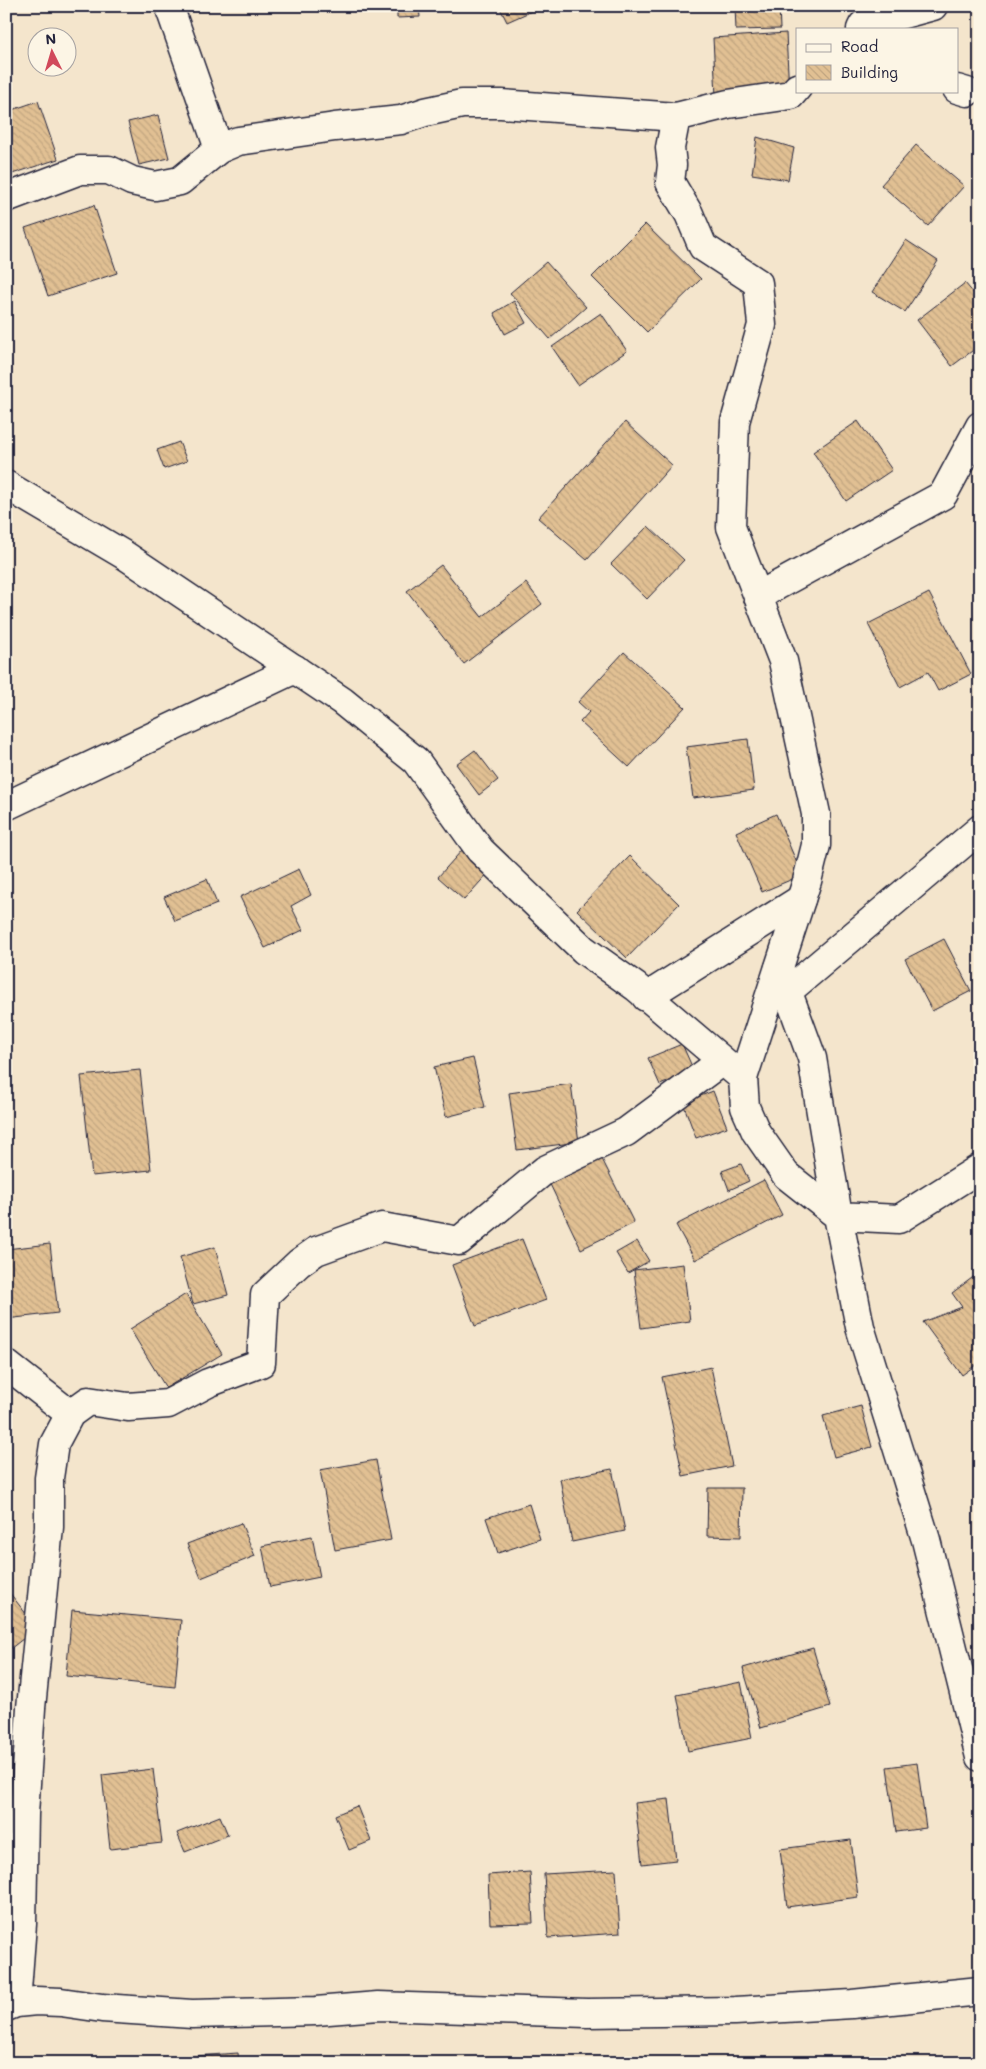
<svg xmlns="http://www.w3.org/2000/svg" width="986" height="2069" viewBox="0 0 986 2069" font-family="Mali,sans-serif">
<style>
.building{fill:url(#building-back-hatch);stroke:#22223b}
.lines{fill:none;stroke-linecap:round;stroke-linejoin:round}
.street-casing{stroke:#22223b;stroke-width:31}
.street{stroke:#fcf5e5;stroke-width:28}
</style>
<defs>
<pattern id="building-back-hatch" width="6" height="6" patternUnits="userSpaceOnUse" patternTransform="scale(1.25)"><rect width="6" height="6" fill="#e1c093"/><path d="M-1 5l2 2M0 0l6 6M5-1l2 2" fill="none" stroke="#c1a580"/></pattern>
</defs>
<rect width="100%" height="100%" fill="#f4e5cc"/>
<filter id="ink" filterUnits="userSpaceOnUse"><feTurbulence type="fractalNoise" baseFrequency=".02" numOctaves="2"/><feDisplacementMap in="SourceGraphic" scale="10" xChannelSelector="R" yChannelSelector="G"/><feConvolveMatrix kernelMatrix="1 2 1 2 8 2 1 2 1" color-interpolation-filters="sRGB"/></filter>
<g filter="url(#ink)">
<!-- building -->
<g class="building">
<path d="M397 6H419L420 17 397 18Z"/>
<path d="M499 6H543L507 22Z"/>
<path d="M735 6H779L780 29 736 30Z"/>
<path d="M786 33 789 92 716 96 713 38Z"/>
<path d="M38 101 58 159 6 176V112Z"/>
<path d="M158 115 169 158 139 165 128 122Z"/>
<path d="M757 137 794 148 788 180 752 174Z"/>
<path d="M916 145 964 186 928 226 881 185Z"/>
<path d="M94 205 117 273 48 296 25 228Z"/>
<path d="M645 224 701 279 647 332 592 277Z"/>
<path d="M906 240 938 261 905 312 872 292Z"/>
<path d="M546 262 586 307 550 339 510 293Z"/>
<path d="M965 283 980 301V345L952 366 917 320Z"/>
<path d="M514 301 526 323 505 334 494 313Z"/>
<path d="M601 313 627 351 578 385 552 347Z"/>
<path d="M858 421 892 470 846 501 813 452Z"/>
<path d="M625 422 672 465 587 560 538 518Z"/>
<path d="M179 442 187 461 164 469 157 450Z"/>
<path d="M648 526 684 560 647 599 611 564Z"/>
<path d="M441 565 482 617 526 583 542 604 464 664 407 591Z"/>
<path d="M929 593 971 674 938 691 928 672 900 687 868 624Z"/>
<path d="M624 652 685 707 629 767 580 722 589 712 578 702Z"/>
<path d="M748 739 754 790 693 798 686 747Z"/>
<path d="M475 750 498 780 479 795 456 764Z"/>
<path d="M776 814 802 875 762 892 736 832Z"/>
<path d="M463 849 489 872 464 900 438 877Z"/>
<path d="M630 856 679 904 627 958 577 910Z"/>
<path d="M299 869 311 895 291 906 303 930 265 948 240 897Z"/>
<path d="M207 879 217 904 175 921 164 897Z"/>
<path d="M944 939 971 991 932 1011 905 959Z"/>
<path d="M682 1044 694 1071 660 1085 648 1058Z"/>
<path d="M473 1058 485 1107 446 1117 434 1067Z"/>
<path d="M140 1070 151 1170 92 1176 81 1076Z"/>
<path d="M571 1084 579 1142 517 1150 509 1093Z"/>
<path d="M713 1091 727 1127 696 1138 683 1103Z"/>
<path d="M599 1153 634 1223 581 1249 547 1178Z"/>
<path d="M741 1164 749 1181 729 1190 722 1171Z"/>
<path d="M764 1180 782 1215 695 1260 676 1225Z"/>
<path d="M522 1239 546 1300 475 1326 452 1265Z"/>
<path d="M637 1241 649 1261 628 1273 616 1253Z"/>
<path d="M50 1244 58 1313 6 1319V1249Z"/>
<path d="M215 1247 228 1295 193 1304 180 1257Z"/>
<path d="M683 1264 690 1321 641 1328 634 1270Z"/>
<path d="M980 1272V1362L962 1375 923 1322 962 1307 952 1293Z"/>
<path d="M186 1294 222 1354 166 1388 130 1329Z"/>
<path d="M711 1367 732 1466 683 1476 662 1377Z"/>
<path d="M861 1406 872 1447 834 1457 823 1416Z"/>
<path d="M376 1460 391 1540 335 1550 320 1470Z"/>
<path d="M612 1469 625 1531 572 1542 560 1479Z"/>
<path d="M708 1488H742L741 1537 707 1536Z"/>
<path d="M529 1504 540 1539 498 1553 486 1518Z"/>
<path d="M241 1523 255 1556 201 1578 187 1544Z"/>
<path d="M312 1536 320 1577 270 1587 262 1546Z"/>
<path d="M9 1592 37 1628 6 1652V1595Z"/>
<path d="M72 1610 181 1620 175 1687 66 1676Z"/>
<path d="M813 1648 830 1707 761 1728 743 1668Z"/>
<path d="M741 1682 752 1738 688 1751 677 1695Z"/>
<path d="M917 1763 926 1828 896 1832 887 1767Z"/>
<path d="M153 1769 162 1843 110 1849 102 1775Z"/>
<path d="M669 1799 676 1860 642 1864 635 1803Z"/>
<path d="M357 1806 371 1841 349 1850 335 1815Z"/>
<path d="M220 1816 228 1835 185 1852 177 1833Z"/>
<path d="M6 1836H11L18 1892 6 1894Z"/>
<path d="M851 1840 858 1897 787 1907 780 1849Z"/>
<path d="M616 1870 620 1933 548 1938 544 1874Z"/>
<path d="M530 1872 533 1923 490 1924 488 1875Z"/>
<path d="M238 2053 239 2063H180V2057Z"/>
</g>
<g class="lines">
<!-- street casing -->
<g class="street-casing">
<g id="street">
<path d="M169 6 219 149"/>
<path d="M861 29 863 25 933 6"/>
<path d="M957 89 967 92"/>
<path d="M676 117 670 148 672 165 670 182 689 214 703 247 758 283 762 325 735 422 731 527 783 661 816 814V845L807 881 743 1078"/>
<path d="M6 198 80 170H109L132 181 155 186 180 181 219 149 238 141 335 127 401 120 425 112 462 104H501L676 117 728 104 791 95 797 88"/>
<path d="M6 485 126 556 342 701 416 761 480 850 584 950 636 987 743 1078 745 1107 756 1132 786 1175 838 1216 860 1327 926 1540 980 1757"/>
<path d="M758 596 943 495 980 426"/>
<path d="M6 806 295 669"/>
<path d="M779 968 812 1058 838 1216 899 1219 980 1168"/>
<path d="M788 991 980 829"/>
<path d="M646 997 801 899"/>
<path d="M6 1364 70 1414"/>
<path d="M16 2003 22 1924 24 1814 31 1708 49 1527V1478L54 1444 70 1414 88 1401 128 1407 168 1404 208 1383 261 1363 265 1295 299 1263 316 1251 382 1227 459 1241 545 1170 626 1132 722 1061"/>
<path d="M6 2007 16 2003 36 2001 61 2002 102 2008 192 2014 316 2011 378 2006 587 2013 735 2011 852 2004 980 1991"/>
</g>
</g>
<!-- street -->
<use href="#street" class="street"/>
</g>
</g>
<!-- margin -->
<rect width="986" height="2069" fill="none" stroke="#fcf5e5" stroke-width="25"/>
<rect x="12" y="12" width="961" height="2044" fill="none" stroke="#22223b" stroke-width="2" filter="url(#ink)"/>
<!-- legend -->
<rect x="796" y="28" width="162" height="65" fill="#fcf5e5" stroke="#a5a1a1"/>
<rect x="806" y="44" width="25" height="8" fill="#fcf5e5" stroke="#a5a1a1"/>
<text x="841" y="52" font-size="15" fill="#22223b">Road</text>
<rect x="806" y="65" width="25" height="15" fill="url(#building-back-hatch)" stroke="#a5a1a1"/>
<text x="841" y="78" font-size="15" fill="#22223b">Building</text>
<!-- north arrow -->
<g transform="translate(52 52) rotate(355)"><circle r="24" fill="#fcf5e5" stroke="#a5a1a1"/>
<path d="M0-4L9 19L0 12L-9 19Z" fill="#d1495b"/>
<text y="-8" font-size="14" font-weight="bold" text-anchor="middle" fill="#22223b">N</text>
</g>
</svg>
